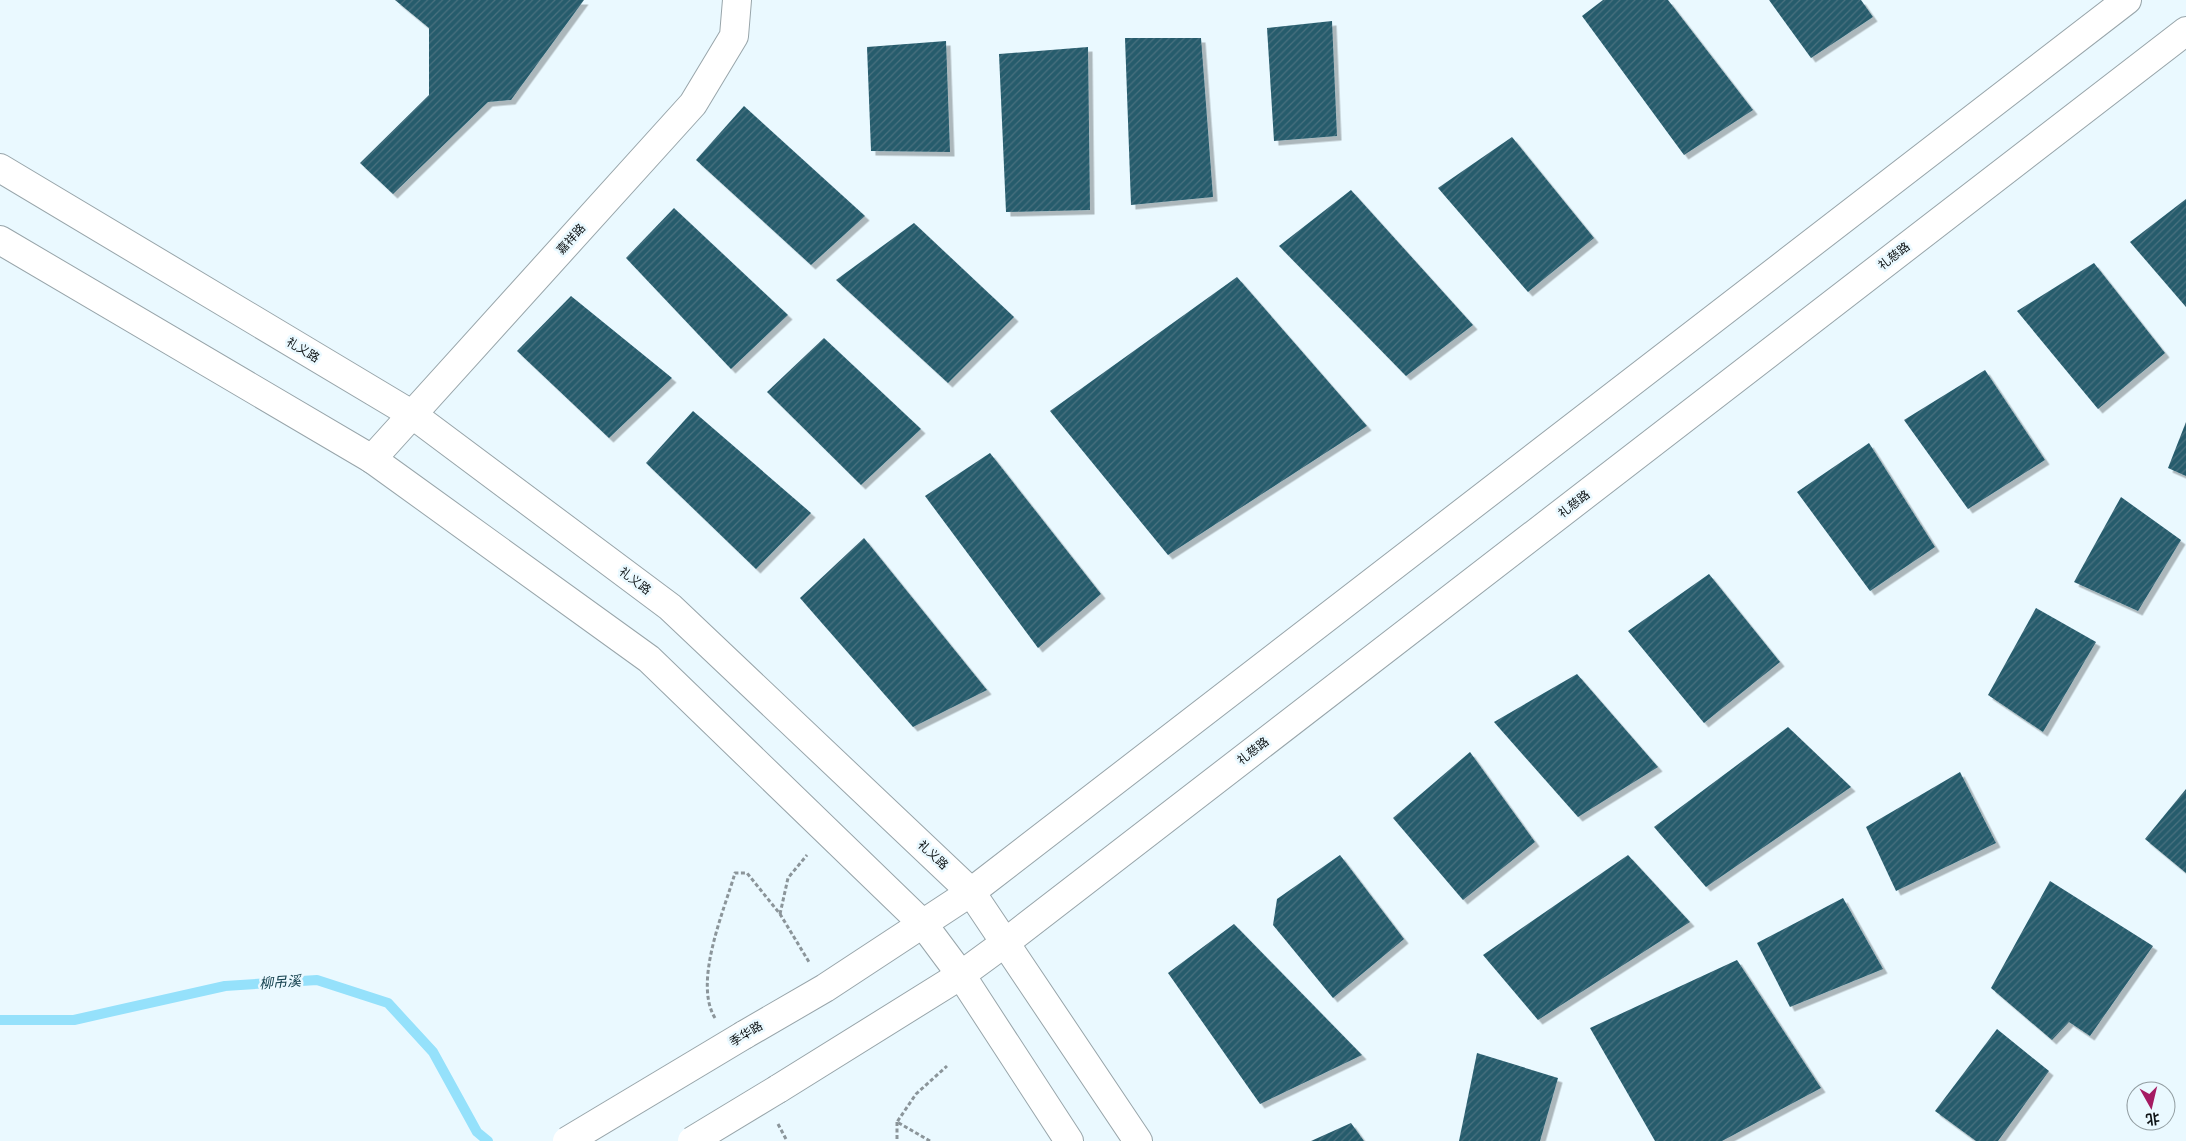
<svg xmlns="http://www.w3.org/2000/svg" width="2186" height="1141" viewBox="0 0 2186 1141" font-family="'Archivo Narrow','Noto Sans SC',sans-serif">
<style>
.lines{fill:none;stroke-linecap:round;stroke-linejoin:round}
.stream{stroke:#95e1fb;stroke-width:10}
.building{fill:url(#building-hatch);filter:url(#shadow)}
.minor-casing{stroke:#98a5aa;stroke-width:30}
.major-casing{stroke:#98a5aa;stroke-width:30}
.path{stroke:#8b959a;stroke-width:3;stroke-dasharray:4 2.5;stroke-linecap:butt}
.minor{stroke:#fff;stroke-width:28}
.major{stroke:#fff;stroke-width:28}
.major-bridge-casing{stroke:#98a5aa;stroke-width:30;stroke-linecap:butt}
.major-bridge{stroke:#fff;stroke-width:28}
.labels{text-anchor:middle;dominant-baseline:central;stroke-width:5;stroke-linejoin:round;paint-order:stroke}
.street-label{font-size:12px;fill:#0d1214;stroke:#eaf9ff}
.water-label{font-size:14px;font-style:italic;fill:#13404e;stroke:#eaf9ff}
</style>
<defs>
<pattern id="building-hatch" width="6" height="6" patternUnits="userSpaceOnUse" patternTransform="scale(1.25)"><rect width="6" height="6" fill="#265b6c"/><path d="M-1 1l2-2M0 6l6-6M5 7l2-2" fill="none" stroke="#4a727f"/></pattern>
<filter id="shadow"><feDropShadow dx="4.5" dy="4.5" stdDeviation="0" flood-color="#0004"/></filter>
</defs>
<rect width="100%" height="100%" fill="#eaf9ff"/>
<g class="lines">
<!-- stream -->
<path class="stream" d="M0 1020H74L225 986 317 980 388 1003 433 1052 477 1132 488 1141"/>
</g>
<!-- building -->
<g class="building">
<path d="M395 0H584L511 100 488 102 393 194 360 163 429 95V28Z"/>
<path d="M1603 0H1668L1753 110 1684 155 1582 16Z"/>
<path d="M1769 0H1861L1873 17 1811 58Z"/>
<path d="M1332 21 1337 136 1274 141 1267 28Z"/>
<path d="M1125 38H1201L1213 197 1131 205Z"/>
<path d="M946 41 950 152 871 151 867 47Z"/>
<path d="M1088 47 1090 210 1006 212 999 54Z"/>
<path d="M744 106 865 216 811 265 696 160Z"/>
<path d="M1512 137 1594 238 1528 292 1438 188Z"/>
<path d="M1351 190 1473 325 1406 376 1279 246Z"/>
<path d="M2186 199V307L2130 242Z"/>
<path d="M674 208 788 315 731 369 626 258Z"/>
<path d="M914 223 1014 317 948 383 836 280Z"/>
<path d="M2094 263 2165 353 2098 409 2017 311Z"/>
<path d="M1237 277 1367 426 1168 555 1050 411Z"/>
<path d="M571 296 672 378 609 438 517 351Z"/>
<path d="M824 338 921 429 861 485 767 392Z"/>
<path d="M1985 370 2045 460 1968 509 1904 420Z"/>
<path d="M693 411 811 513 756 569 646 463Z"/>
<path d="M2186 422V476L2168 468Z"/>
<path d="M1869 443 1935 547 1870 591 1797 492Z"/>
<path d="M990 453 1101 594 1038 648 925 496Z"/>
<path d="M2121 497 2181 540 2138 611 2074 582Z"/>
<path d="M864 538 987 690 913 727 800 598Z"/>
<path d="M1709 574 1780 662 1704 723 1628 631Z"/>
<path d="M2036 608 2096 642 2043 732 1988 695Z"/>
<path d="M1577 674 1658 767 1578 817 1494 722Z"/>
<path d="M1788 727 1851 787 1706 887 1654 827Z"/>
<path d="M1470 752 1535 842 1463 900 1393 818Z"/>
<path d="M1960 772 1996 843 1896 891 1866 827Z"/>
<path d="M2186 789V873L2145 839Z"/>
<path d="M1340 855 1404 939 1333 998 1273 925 1277 899Z"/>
<path d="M1628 855 1690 922 1538 1020 1483 955Z"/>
<path d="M2050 881 2153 946 2090 1036 2069 1022 2052 1040 1991 988Z"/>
<path d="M1843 898 1883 969 1790 1007 1757 943Z"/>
<path d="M1234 924 1362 1055 1260 1104 1168 973Z"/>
<path d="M1737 960 1821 1088 1722 1141H1655L1590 1028Z"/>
<path d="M1997 1029 2049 1071 1998 1141H1976L1935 1111Z"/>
<path d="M1477 1053 1558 1078 1540 1141H1459Z"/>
<path d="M1351 1123 1364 1141H1311Z"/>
</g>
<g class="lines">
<!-- minor casing -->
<g class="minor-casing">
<path id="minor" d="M372 459 693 104 734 36 737 0"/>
</g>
<!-- major casing -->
<g class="major-casing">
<g id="major">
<path d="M0 168 413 415 670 607 971 892 1138 1141"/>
<path d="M0 240 372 459 649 659 923 924 961 975 1069 1141"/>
<path d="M744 1035 825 988 971 892 2127 0"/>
<path d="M778 1089 961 975 1006 942 2186 31"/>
</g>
</g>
<!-- path -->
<g class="path">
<path d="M780 914 788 878 807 855"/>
<path d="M715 1018C693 982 724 911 735 873H747L780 914 809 962"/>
<path d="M897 1122V1141"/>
<path d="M778 1124 787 1141"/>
<path d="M930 1141 897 1122 916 1094 947 1066"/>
</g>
<!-- minor -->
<use href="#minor" class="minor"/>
<!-- major -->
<use href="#major" class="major"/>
<!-- major-bridge casing -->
<g class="major-bridge-casing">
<g id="major-bridge">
<path d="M567 1141 744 1035"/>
<path d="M692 1141 778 1089"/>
</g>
</g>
<!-- major-bridge -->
<use href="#major-bridge" class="major-bridge"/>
</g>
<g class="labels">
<!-- street labels -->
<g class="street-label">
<text transform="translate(571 239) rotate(-48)">嘉祥路</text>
<text transform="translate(1894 256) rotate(-38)">礼慈路</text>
<text transform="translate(303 350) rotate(31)">礼义路</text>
<text transform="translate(1574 504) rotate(-38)">礼慈路</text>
<text transform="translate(635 581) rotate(37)">礼义路</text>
<text transform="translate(1253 751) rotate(-38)">礼慈路</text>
<text transform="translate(933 855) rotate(43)">礼义路</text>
<text transform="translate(746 1034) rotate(-31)">季华路</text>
</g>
<!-- water labels -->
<g class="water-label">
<text transform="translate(280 982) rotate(-4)">柳吊溪</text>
</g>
</g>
<!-- north arrow -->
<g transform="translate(2151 1106) rotate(172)"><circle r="24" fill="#eaf9ff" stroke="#929da1"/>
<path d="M0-4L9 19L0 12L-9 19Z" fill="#a51b62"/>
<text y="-8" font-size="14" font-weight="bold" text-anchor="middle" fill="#0d1214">北</text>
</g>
</svg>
